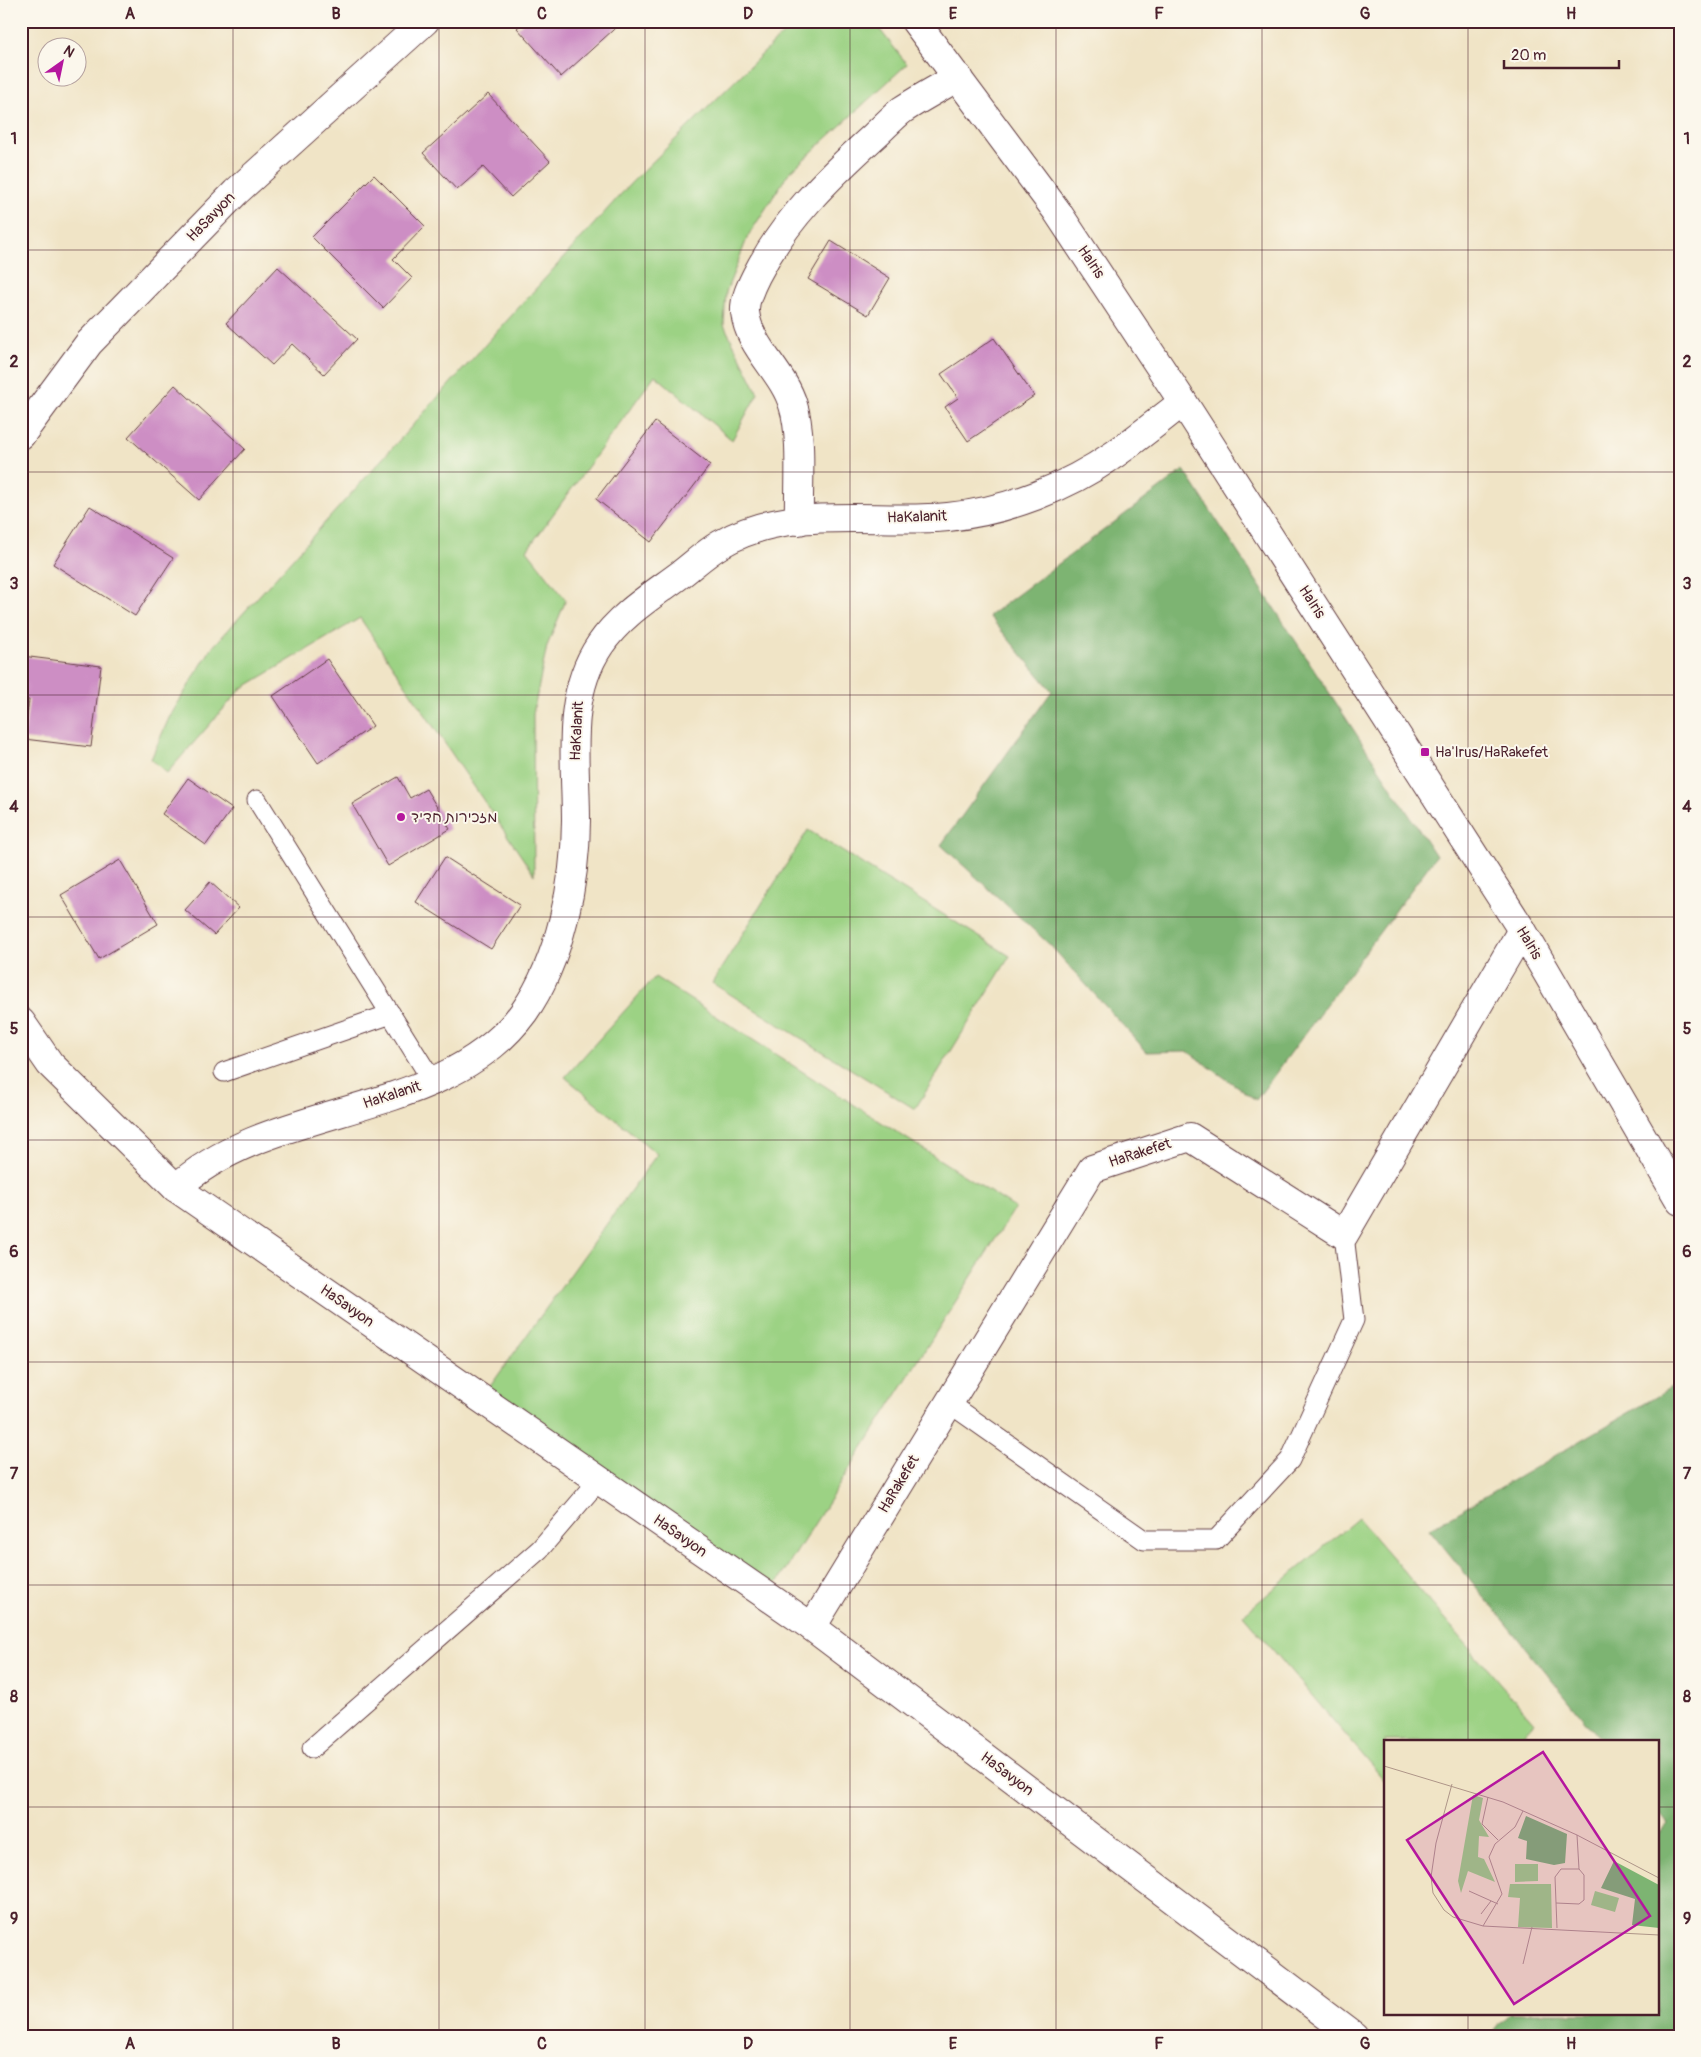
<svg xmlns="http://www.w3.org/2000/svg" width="1701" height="2057" viewBox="0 0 1701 2057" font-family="Pangolin,'Playpen Sans Hebrew',sans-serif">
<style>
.green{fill:#9cd284;stroke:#737858}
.forest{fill:#7db472;stroke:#646a4e}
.building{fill:#cd8ec4}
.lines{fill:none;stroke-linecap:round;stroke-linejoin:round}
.lane-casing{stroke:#633d42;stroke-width:21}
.street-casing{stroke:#633d42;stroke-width:30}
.lane{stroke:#fff;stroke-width:19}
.street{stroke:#fff;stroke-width:28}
.grid{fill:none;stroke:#4a1f2b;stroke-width:1;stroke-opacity:0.55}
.poi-dot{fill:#b5179e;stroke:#fbf7ec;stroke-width:2}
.labels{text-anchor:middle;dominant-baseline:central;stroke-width:4;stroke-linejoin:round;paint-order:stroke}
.street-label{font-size:15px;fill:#4a1f2b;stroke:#fbf7ec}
.poi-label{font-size:15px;fill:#4a1f2b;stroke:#fbf7ec;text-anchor:start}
.inset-road{fill:none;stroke:#ae9588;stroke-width:1}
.view{fill:#b5179e;fill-opacity:0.15;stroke:#b5179e;stroke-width:2.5}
.inset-edge{fill:none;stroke:#4a1f2b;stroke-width:2.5}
.neatline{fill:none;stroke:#4a1f2b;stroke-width:2}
.grid-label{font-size:16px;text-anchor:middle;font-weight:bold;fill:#4a1f2b}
</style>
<rect width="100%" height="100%" fill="#fbf7ec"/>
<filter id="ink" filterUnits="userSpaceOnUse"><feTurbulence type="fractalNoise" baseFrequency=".02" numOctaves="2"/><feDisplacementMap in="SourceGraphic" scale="10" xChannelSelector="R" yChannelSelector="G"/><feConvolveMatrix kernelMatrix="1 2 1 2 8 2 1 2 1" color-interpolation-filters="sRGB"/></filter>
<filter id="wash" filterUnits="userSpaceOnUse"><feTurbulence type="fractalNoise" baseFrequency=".0096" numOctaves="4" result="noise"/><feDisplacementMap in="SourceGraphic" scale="20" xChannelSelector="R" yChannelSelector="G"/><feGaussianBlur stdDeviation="1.12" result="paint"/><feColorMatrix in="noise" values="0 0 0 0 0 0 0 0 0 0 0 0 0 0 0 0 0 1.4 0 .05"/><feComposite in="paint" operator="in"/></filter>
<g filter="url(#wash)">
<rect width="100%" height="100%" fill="#f0e4c6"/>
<!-- green -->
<g class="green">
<path d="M796 21H873L907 64 788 174 748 236 726 292 724 325 758 393 732 440 655 375 527 550 566 600 547 646 533 714 534 875 360 618 241 689 167 773 151 759 169 718 211 649 631 183Z"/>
<path d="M808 830 1010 956 915 1109 712 983Z"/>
<path d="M655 977 1015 1208 768 1597 481 1399 657 1154 565 1077Z"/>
<path d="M1358 1518 1535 1724 1515 1741H1385V1781L1243 1615Z"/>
</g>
<!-- forest -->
<g class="forest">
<path d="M1184 470 1436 856 1256 1100 1187 1051 1147 1052 1050 945 941 845 1052 691 989 616Z"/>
<path d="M1680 1383V2036H1491L1509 2013H1657V1836L1668 1824 1657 1810V1741H1601L1429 1529Z"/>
</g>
<g id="blocks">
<!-- building -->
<g class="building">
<path d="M525 21H623L561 77 517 28Z"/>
<path d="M488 94 550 161 511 197 483 167 457 190 423 153Z"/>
<path d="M374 175 425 226 393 259 412 278 383 308 312 237Z"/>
<path d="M831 241 890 278 868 315 808 279Z"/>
<path d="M278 267 357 339 324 374 292 344 272 365 226 323Z"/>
<path d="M994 338 1034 396 968 441 945 407 958 398 941 374Z"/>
<path d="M175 385 245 449 199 500 128 437Z"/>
<path d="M655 422 710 465 651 542 596 499Z"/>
<path d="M90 506 173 558 135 616 53 564Z"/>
<path d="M22 656 101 666 91 747 24 739 29 700 21 699Z"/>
<path d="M327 659 373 726 318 763 273 696Z"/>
<path d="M398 777 410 798 426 789 450 829 388 866 352 804Z"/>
<path d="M188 778 232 809 206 845 162 814Z"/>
<path d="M445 857 520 905 491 949 416 902Z"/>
<path d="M120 860 158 924 99 959 61 895Z"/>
<path d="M210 882 239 908 214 935 185 910Z"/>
</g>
</g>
</g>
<g filter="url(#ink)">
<use href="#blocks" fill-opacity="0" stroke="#633d42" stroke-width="1"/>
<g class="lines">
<!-- lane casing -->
<g class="lane-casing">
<g id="lane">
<path d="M257 800 433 1082"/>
<path d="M224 1072 391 1014"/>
<path d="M949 1403 1144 1540H1216L1290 1460 1354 1320 1344 1235"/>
<path d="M312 1748 540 1549 599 1480"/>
</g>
</g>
<!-- street casing -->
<g class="street-casing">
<g id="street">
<path d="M915 21 1056 210 1183 402 1522 930 1680 1201"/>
<path d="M21 435 89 343 236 192 425 21"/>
<path d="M799 521C798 488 803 435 793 405 783 371 749 348 745 312 744 300 751 286 756 276 784 220 829 177 874 136 884 127 892 118 902 110 920 98 939 88 958 77"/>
<path d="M21 1022 50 1064 176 1188 812 1627 1354 2036"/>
<path d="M176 1188C274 1099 444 1121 524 1012 560 961 576 881 576 820 576 761 565 696 600 645 620 615 653 595 681 574 694 564 707 552 721 544 787 504 875 524 948 517 1007 511 1066 488 1115 454 1138 438 1161 419 1183 402"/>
<path d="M812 1627 1092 1169 1190 1137 1344 1235 1522 930"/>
</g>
</g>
<!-- lane -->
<use href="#lane" class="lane"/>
<!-- street -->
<use href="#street" class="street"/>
</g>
</g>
<!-- grid -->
<path class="grid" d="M233 21V2036M439 21V2036M645 21V2036M850 21V2036M1056 21V2036M1262 21V2036M1468 21V1741M21 250H1680M21 472H1680M21 695H1680M21 917H1680M21 1140H1680M21 1362H1680M21 1585H1680M21 1807H1385M1657 1807H1680M1468 2013V2036"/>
<!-- markers -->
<g class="poi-dot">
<rect x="1420" y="747" width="10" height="10" rx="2.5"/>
<circle cx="401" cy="817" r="5"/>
</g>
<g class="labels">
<!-- street labels -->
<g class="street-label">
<text transform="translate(211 217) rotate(-46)">HaSavyon</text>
<text transform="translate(1091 262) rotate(56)">HaIris</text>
<text transform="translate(917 517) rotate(-2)">HaKalanit</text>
<text transform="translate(1312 602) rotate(57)">HaIris</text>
<text transform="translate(577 731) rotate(-87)">HaKalanit</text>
<text transform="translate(1529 943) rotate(59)">HaIris</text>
<text transform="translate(392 1095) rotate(-18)">HaKalanit</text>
<text transform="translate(1140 1153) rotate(-18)">HaRakefet</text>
<text transform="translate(347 1306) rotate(35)">HaSavyon</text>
<text transform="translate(899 1484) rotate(-59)">HaRakefet</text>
<text transform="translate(680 1536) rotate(35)">HaSavyon</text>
<text transform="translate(1007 1774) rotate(37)">HaSavyon</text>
</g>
<!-- poi labels -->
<g class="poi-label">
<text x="1435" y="752">Ha'Irus/HaRakefet</text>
<text x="411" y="817">מזכירות חדיד</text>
</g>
</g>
<!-- overview -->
<g transform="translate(1384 1740)">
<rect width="275" height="275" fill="#f0e4c6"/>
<path d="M89 55 99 58 95 80 105 97 95 96 94 117 100 119 111 142 84 131 77 153 74 141ZM131 124H154V141L131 142ZM126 144H167L168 188 134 187 136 158 124 157ZM211 151 235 158 231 172 207 165Z" fill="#9cd284"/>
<path d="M142 76 183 94 181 123 170 125 142 119 143 101 134 98ZM230 121 275 145V188L248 185 251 159 217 148Z" fill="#7db472"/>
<path class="inset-road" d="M0 26 119 62 193 95 275 138M68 44 52 103 47 137 49 153 60 170 69 177 99 186 275 195M104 57 98 84 114 100M85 151 114 164M172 163 195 164 200 160V135L195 129M97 174 107 161M99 186 118 154 105 117 111 104 131 87 139 71M173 188 171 137 177 129H195L193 95M139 224 148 187"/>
<path class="view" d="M159 12 266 176 130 264 23 100Z"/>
<rect width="275" height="275" class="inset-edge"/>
</g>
<!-- margin -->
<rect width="1701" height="2057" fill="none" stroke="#fbf7ec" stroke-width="55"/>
<!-- north arrow -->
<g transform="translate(62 62) rotate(33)"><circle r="24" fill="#fbf7ec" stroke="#b4a19f"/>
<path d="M0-4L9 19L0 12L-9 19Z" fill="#b5179e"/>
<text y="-8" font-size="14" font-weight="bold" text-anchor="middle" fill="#4a1f2b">N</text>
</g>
<!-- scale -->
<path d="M1504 60v8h115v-8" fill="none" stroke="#4a1f2b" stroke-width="2.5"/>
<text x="1511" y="60" font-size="15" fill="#4a1f2b" stroke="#fbf7ec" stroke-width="4" paint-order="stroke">20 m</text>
<rect x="28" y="28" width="1646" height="2002" class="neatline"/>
<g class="grid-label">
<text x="130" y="19">A</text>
<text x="336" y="19">B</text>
<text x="542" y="19">C</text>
<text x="748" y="19">D</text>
<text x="953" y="19">E</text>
<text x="1159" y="19">F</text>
<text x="1365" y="19">G</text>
<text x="1571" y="19">H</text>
<text x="14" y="144">1</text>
<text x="1687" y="144">1</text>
<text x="14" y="367">2</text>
<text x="1687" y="367">2</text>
<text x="14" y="589">3</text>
<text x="1687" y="589">3</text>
<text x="14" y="812">4</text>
<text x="1687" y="812">4</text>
<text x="14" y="1034">5</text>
<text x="1687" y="1034">5</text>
<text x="14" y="1257">6</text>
<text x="1687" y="1257">6</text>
<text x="14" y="1479">7</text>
<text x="1687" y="1479">7</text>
<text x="14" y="1702">8</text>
<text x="1687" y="1702">8</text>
<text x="14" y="1924">9</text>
<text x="1687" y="1924">9</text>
<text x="130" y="2049">A</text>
<text x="336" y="2049">B</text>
<text x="542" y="2049">C</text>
<text x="748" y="2049">D</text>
<text x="953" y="2049">E</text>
<text x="1159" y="2049">F</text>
<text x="1365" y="2049">G</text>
<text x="1571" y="2049">H</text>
</g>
</svg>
